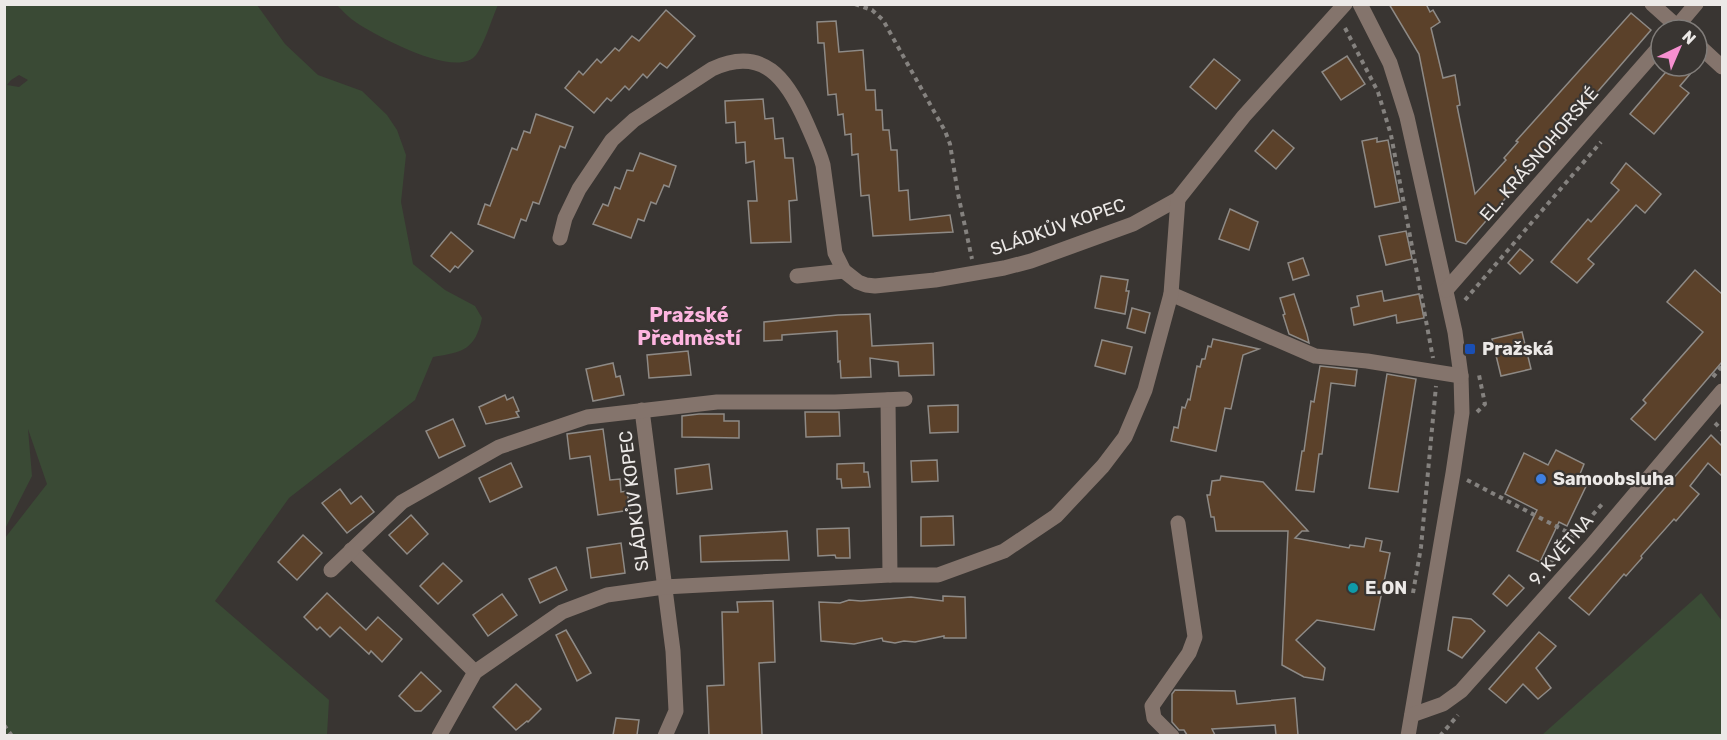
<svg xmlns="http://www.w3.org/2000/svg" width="1727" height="740" viewBox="0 0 1727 740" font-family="Rubik,sans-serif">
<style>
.green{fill:#3a4a35;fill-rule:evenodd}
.building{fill:#5b412a;stroke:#8e8a86;stroke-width:1.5}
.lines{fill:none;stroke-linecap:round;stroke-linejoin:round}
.path{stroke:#85827f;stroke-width:4;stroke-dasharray:4.5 4.5;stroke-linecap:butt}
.minor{stroke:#84746c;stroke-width:15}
.transit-dot{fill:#1a4fb4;stroke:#393532;stroke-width:2}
.shop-dot{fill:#3f7fe0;stroke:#393532;stroke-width:2}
.culture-dot{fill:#0f9aa8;stroke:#393532;stroke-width:2}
.labels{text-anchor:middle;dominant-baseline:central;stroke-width:4.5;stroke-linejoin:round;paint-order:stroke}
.street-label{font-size:18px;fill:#ece9e7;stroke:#393532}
.poi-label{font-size:18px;font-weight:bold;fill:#ece9e7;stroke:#393532;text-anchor:start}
.neighbourhood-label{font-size:20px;font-weight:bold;fill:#fdb5e0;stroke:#393532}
</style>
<rect width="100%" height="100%" fill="#393532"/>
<!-- green -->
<g class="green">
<path d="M5 4 257 5 285 44 318 75 362 91 387 115 397 130 406 155 401 202 413 264 445 290 475 306 482 318C475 350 463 352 433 357L415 400 289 498 215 601 329 700 327 735H5V538L47 484 28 429 32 476 5 529ZM19 75 28 80 19 87 7 85 11 80Z"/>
<path d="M337 5H498C492 18 484 45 476 55 457 80 377 36 357 23 349 18 343 11 337 5Z"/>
<path d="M1701 593 1722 621V735H1542Z"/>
</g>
<!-- building -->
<g class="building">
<path d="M1389 4H1426L1430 12 1433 10 1440 22 1431 28 1443 78 1455 75 1460 105 1457 106 1475 194 1506 160 1504 158 1518 142 1516 141 1631 13 1651 30 1466 244 1456 241 1419 54Z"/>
<path d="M666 10 695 36 667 68 660 63 647 78 643 74 629 90 625 86 611 101 607 98 594 113 565 88 579 71 583 75 597 59 601 63 615 48 619 51 632 36 639 41Z"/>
<path d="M836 21 839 52 863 50 866 90H875L876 110H882L883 130H889L891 150H897L899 191 908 190 910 220 950 215 953 232 873 236 869 195 861 196 858 154 852 155 851 134 845 135 843 114 838 115 836 94 828 95 824 43H818L817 22Z"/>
<path d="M1347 56 1365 84 1341 100 1322 72Z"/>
<path d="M1214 59 1240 80 1216 109 1190 87Z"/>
<path d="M1671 66H1697L1680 86 1689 93 1654 134 1630 114Z"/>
<path d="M763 99 765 119 773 118 775 139 783 138 785 158H793L797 200 789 201 791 242 751 243 748 201H757L754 161 746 163 745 142 736 143 735 122 726 123 725 101Z"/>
<path d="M536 114 573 127 565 148 560 146 539 204 533 202 526 221 521 219 514 238 478 224 485 204 490 206 512 148 517 150 524 131 530 133Z"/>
<path d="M1273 130 1294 148 1276 169 1255 151Z"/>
<path d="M1377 138V142L1388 140 1400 202 1375 207 1362 141Z"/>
<path d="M640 153 676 166 669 187 664 185 656 204 651 202 644 221 638 219 631 238 593 224 603 204 608 206 615 187 620 189 627 170 633 171Z"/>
<path d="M1626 163 1661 194 1645 213 1636 205 1588 259 1594 264 1577 283 1551 262 1588 219 1591 222 1619 190 1611 183Z"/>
<path d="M1230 209 1258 222 1249 250 1219 239Z"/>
<path d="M1406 231 1412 259 1386 265 1379 236Z"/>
<path d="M451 232 473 251 458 268 455 266 450 272 431 256Z"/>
<path d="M1520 249 1533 260 1520 274 1508 263Z"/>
<path d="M1303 258 1309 275 1293 280 1288 263Z"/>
<path d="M1695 270 1722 294V362L1655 440 1631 419 1646 403 1643 400 1703 332 1667 302Z"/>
<path d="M1101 276 1128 280 1126 291H1129L1125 314 1095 308Z"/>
<path d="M1382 291 1384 301 1419 294 1424 318 1397 323 1396 315 1354 325 1351 308 1359 306 1357 296Z"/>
<path d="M1294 294 1307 334 1309 343 1289 334 1283 315 1285 314 1280 298Z"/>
<path d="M1132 308 1150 313 1145 333 1127 328Z"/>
<path d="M870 314 872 346 933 343 934 375 899 376 898 362 870 358 871 377 841 378 840 361 838 362 837 331 782 335V340L764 341V322L838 315Z"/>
<path d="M1522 332 1531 369 1501 376 1492 339Z"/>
<path d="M1213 339 1259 349 1243 355 1231 409 1225 408 1216 451 1171 441 1174 427 1178 428 1182 407 1185 408 1188 399 1190 400 1197 366 1200 367 1202 359H1205L1208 346 1211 347Z"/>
<path d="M1102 340 1132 347 1125 374 1095 366Z"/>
<path d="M688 351 691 375 649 378 647 355Z"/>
<path d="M613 363 616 377 620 376 624 395 593 401 586 369Z"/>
<path d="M1320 366 1357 370 1355 386 1331 383 1322 454H1319L1314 492 1296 490 1302 451H1304L1311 401 1314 402Z"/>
<path d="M1387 374 1416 379 1398 492 1369 488Z"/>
<path d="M505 395 507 400 513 397 519 411 516 412 519 417 486 424 479 407Z"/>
<path d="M958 405V432L930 433 928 406Z"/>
<path d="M805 412H839L840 436 806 437Z"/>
<path d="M699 414H724V421H739V438L682 437V416Z"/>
<path d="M453 419 465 446 439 458 426 431Z"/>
<path d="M603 429 610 480 620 479 621 492 627 491 630 510 598 515 590 456 570 459 567 434Z"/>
<path d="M1711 435 1722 446V476L1708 463 1690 486 1699 494 1676 521 1674 519 1641 556 1642 558 1626 576 1624 574 1589 615 1569 598Z"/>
<path d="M1556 450 1584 464 1580 474 1590 478 1567 526 1559 522 1540 562 1517 551 1537 510 1505 494 1524 453 1548 465Z"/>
<path d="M937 460 938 481 912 482 911 461Z"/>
<path d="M511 463 522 487 490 502 479 478Z"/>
<path d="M864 463V472H868L870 487 842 488 841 479H837V464Z"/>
<path d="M709 464 712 489 677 494 675 469Z"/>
<path d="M1221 476 1263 482 1308 531H1302L1295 538 1349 548 1350 545 1364 547 1366 538 1382 541 1380 551 1390 553 1374 630 1317 620 1296 640 1325 668 1323 680 1304 677 1282 665 1288 531H1216L1214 517H1211L1207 495H1210L1212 481 1220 480Z"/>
<path d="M340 489 351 504 361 496 374 512 347 533 322 503Z"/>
<path d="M411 515 428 534 407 554 389 535Z"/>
<path d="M953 516 954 545 921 546V517Z"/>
<path d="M849 528 850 558H836L835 555 818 556 817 529Z"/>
<path d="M787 531 789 560 701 562 700 536Z"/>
<path d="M303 535 322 553 297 580 278 562Z"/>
<path d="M621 543 625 573 591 578 587 548Z"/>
<path d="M443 563 462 581 438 604 420 586Z"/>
<path d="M556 567 567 590 540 603 529 579Z"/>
<path d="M1509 575 1524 588 1507 606 1493 594Z"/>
<path d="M327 593 366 630 378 617 402 639 382 662 371 651 369 654 340 627 330 637 320 627 317 630 304 617Z"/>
<path d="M502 594 517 615 488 636 473 615Z"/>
<path d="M943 596 965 597 966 638H944V636L915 642 904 641 895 643 883 641 882 638 854 644 821 641 819 602 840 603 849 600 861 601 911 597 943 601Z"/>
<path d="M773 601 775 662 759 663 762 735H709L707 686 724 685 722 612H738L737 602Z"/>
<path d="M1453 617 1471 619 1485 631 1462 658 1448 650Z"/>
<path d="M566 630 591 673 577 681 556 635Z"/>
<path d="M1539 632 1556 646 1536 668 1551 688 1538 699 1523 684 1506 703 1489 689Z"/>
<path d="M421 672 441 691 421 711H415L399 696Z"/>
<path d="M516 684 541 709 528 722 527 721 516 730 493 707Z"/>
<path d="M1175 690 1235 691 1237 704 1295 698 1298 735H1276L1275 725 1212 729 1215 735H1187L1184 730H1179L1172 722V694Z"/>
<path d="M616 718 639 720 637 735H613Z"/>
</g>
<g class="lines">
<!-- path -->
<g class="path">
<path d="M855 4 872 10 883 20 945 131 950 144 958 194 972 259"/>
<path d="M1345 28 1378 92 1391 135 1433 358"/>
<path d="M1465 300 1601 142"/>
<path d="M1713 377 1722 366"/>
<path d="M1477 412 1485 404 1479 375"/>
<path d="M1715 423 1722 430"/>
<path d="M1467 480 1575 536"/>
<path d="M1551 562 1604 502"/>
<path d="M1413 593 1421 547 1436 386"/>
<path d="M4 725 12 736"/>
<path d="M1440 736 1458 715"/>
</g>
<!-- minor -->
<g class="minor">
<path d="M1360 4 1390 63 1407 117 1455 332 1461 376 1462 413 1453 473 1408 736"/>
<path d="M1652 4 1681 30"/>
<path d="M1674 30 1696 4"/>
<path d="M1697 44 1722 67"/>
<path d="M560 238 565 218 579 189 612 140 634 120 712 69C763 45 787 79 806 122 812 136 819 150 823 165L835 253 844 271 858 282 866 285 875 286 935 280 1004 268 1031 261 1133 224 1178 199 1244 116 1345 4"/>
<path d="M797 276 844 271"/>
<path d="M1446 290 1661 45"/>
<path d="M1171 294 1315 356 1367 361 1461 376"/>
<path d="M888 400 890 575"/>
<path d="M642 410 673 651 676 711 665 736"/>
<path d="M351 550 475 672"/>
<path d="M331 570 402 502 499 447 587 417 717 402H835L905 399"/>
<path d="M1412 715 1443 704 1461 691 1590 547 1722 391"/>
<path d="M439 736 475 672 562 612 607 595 664 587 890 575H938L1004 551 1056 516 1103 466 1125 437 1145 390 1171 294 1178 199"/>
<path d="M1172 736 1154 718 1152 706 1189 653 1195 637 1178 523"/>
</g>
</g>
<!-- markers -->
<rect class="transit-dot" x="1464" y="343" width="12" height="12" rx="3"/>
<circle class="shop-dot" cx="1541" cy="479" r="6"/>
<circle class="culture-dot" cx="1353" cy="588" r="6"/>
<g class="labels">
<!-- street labels -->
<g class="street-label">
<text transform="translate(1539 154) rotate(-49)">EL. KRÁSNOHORSKÉ</text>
<text transform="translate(1058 227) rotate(-19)">SLÁDKŮV KOPEC</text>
<text transform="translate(634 501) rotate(-97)">SLÁDKŮV KOPEC</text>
<text transform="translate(1561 550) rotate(-49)">9. KVĚTNA</text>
</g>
<!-- poi labels -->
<g class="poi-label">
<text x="1482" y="349">Pražská</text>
<text x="1553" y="479">Samoobsluha</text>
<text x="1365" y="588">E.ON</text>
</g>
<!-- neighbourhood labels -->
<g class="neighbourhood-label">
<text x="689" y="315">Pražské<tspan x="689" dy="23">Předměstí</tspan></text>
</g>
</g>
<!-- border -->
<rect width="1727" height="740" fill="none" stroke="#ece9e7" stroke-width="12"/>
<!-- north arrow -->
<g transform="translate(1679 48) rotate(44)"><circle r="28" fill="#393532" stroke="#817d7a" stroke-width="1.5"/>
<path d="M0-4.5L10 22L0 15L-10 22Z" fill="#f690d0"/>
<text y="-9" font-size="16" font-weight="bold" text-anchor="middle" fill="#ece9e7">N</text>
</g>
</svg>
